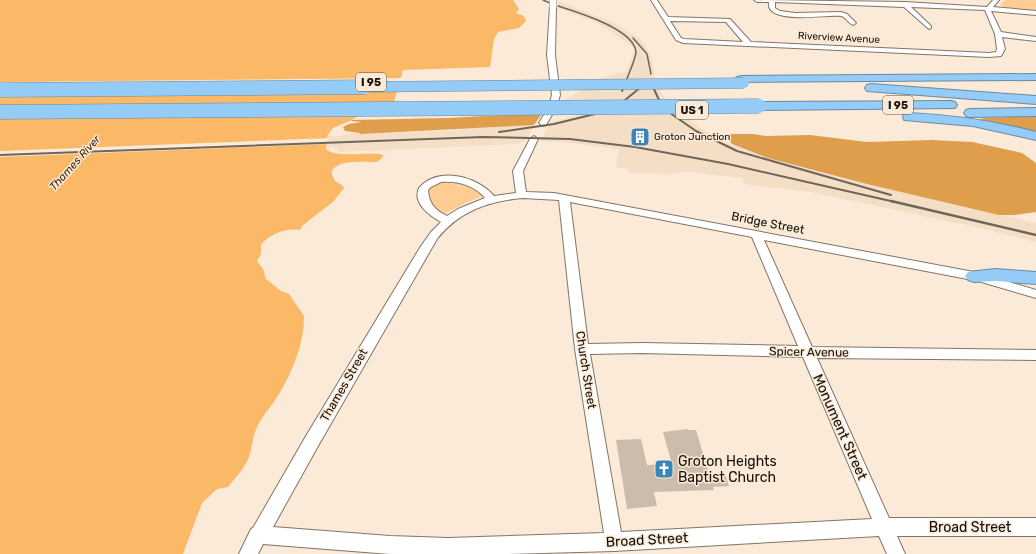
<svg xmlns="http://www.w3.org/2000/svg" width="1036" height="554" viewBox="0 0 1036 554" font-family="Rubik,sans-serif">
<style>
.built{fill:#f4dec6}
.green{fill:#ffcd94}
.forest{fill:#df9e4c}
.water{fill:#fbb867}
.pier{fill:#faead7}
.building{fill:#ccbcab}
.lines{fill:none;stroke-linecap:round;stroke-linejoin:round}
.minor-casing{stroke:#837565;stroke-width:2}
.highway-casing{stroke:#688aa3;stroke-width:2}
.minor{fill:#fff;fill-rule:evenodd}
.highway{fill:#95ccf7;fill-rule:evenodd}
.rail-far2{stroke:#6f665b;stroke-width:1.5}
.rail-far1{stroke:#6f665b;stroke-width:2}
.rail{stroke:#6f665b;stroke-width:2.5}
.minor-bridge-casing{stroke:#837565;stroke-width:8;stroke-linecap:butt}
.highway-bridge-far1-casing{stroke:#688aa3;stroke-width:11;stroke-linecap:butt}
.highway-bridge-casing{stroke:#688aa3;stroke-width:15;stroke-linecap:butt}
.minor-bridge{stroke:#fff;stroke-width:7}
.highway-bridge-far1{stroke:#95ccf7;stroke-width:10}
.highway-bridge{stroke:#95ccf7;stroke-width:14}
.labels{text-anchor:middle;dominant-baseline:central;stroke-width:3;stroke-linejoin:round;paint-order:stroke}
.far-street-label{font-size:10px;fill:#130e08;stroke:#faead7}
.far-poi-label{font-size:10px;fill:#130e08;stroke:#faead7;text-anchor:start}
.shield{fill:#faead7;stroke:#585046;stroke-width:1}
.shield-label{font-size:11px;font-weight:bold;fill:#130e08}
.far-water-label{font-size:11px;font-style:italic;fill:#412703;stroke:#faead7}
.street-label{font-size:12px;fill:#130e08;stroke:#faead7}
.near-street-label{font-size:14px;fill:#130e08;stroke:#faead7}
.near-poi-label{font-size:14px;fill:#130e08;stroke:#faead7;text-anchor:start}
</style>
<rect width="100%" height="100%" fill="#faead7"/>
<!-- built -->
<g class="built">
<path d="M558 1 612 22 639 38 645 45 652 59 655 79 662 94 667 101 700 128 726 143 768 158 808 168 1036 223V242L985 229 811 192 744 184 743 178 679 171V174L629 173 627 169 616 167 619 149 572 143 540 141 551 122 576 116 578 114 567 106V98L587 88 594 80 627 71 634 51 633 47 606 28 595 22 558 8Z"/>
<path d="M531 124 534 125 527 139 517 144 340 152 333 147 326 148 327 136H339L353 133H360V134L447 131Z"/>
</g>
<!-- green -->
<g class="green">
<path d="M1006 0H1036V10C1024 10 1010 12 1000 4Z"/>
<path d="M441 182 473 186 483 196 466 203 444 214C434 210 426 200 428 189L434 184Z"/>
</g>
<!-- forest -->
<g class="forest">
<path d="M527 114 541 115 534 125 360 134V133L345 131 343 127 349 124 362 122 351 121 352 120 447 118Z"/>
<path d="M1036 116V132L979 119 985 118Z"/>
<path d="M729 134H753L766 136 810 135 867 142 931 140 972 142 1022 153 1036 163V212L1014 215H999L867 184 768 158 732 144 726 136Z"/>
</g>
<!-- water -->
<path class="water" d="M0 0H513L519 9 516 13 524 16 526 21 519 28 498 32 494 39 490 67 403 70 394 102 358 116 352 120 333 128 327 136 326 149C336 159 370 151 384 155L380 160 376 162C366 162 335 159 332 172 331 175 334 178 335 181L343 186 344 188 333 202 303 225 300 230C287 228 269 234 261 245V254L257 261 263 269 266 279 281 291 289 294 304 316C304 344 293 370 279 394 273 405 264 413 258 425 252 437 253 446 249 457 245 468 235 478 228 487L217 489 202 503 183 554H0Z"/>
<!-- pier -->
<g class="pier">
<path d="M403 78 400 89 0 92V82Z"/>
<path d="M329 138 328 144 0 157V151Z"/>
</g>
<!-- building -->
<path class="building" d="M688 429V430H696L709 474H725L729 486 713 487 714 490 654 492 657 506 627 509 616 440 641 439 647 465 672 464 663 432Z"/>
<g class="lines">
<!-- minor casing -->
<g class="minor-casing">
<g id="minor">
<path d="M651 0H657L668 17 730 19 751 42 989 53 996 52 997 49 995 34 985 10 911 7 931 26V28L929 29 904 7 775 2V8L780 11 795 13 841 12 847 14 856 23 853 25C848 23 846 17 841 16 828 14 765 26 769 2H757L754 0 905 2 987 7 993 0H999L993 7 1036 11V15L991 11 1001 32 1036 37V41L1002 37 1005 49 1001 56 989 57 683 43 676 40ZM670 21 726 22 743 42 684 39 681 38Z"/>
<path d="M553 4 556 6 555 55 560 95 556 108 546 125 543 126 539 123 548 108 552 95 547 55 550 6Z"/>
<path d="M534 136 538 139 523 171 526 192 554 193 979 273 1036 290V298L978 281 764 240 812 347 1036 350V360L817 358 889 518H1036V536H897L905 554H887L879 536 614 551 508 554H390L263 544 258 554H239L251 529 253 528 306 436 421 246 431 232 441 222C430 216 412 203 419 188 438 166 477 176 494 196L516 193 513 171 530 139ZM441 182C458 181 474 185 485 198L458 209 447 216C435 210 429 204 428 190L431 187ZM523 198 559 200 575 349 604 533 448 538 390 536 273 527 318 446 437 239C459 211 489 201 523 198ZM570 202 752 237 798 346 642 343 588 344ZM642 353 803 357 872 519 621 532 590 354Z"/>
</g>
</g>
<!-- highway casing -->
<g class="highway-casing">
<g id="highway">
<path d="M1036 74V80L741 82 737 81 735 79 737 77 741 76Z"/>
<path d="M871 84 1036 96V104L867 91 865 88 867 85Z"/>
<path d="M951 101 955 102 957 105 955 108 759 110 755 109 753 106 755 103 759 102Z"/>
<path d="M1036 108V116L970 117 966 116 964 113 966 110 970 109Z"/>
<path d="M909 113C952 115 994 121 1036 132V140L973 126 904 120 903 117 904 114Z"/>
<path d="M996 269 1036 272V284L996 281 974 282 968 280 965 276 968 272Z"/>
</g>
</g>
<!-- minor -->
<use href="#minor" class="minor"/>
<!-- highway -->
<use href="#highway" class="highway"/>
<!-- rail-far2 -->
<g class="rail-far2">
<path d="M543 0 550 3"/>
<path d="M558 6C577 12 634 29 636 52 636 58 626 81 623 88"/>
<path d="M633 38 647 54 651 74"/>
</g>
<!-- rail-far1 -->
<g class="rail-far1">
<path d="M653 87 659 100"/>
<path d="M622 91 624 87"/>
<path d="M625 100 641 87"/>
<path d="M670 113 696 131 737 151 891 195"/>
<path d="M499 132 554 124 599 113"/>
<path d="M0 155 483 137 570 139 635 147 728 164 895 202"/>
</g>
<!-- rail -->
<path class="rail" d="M891 201 1036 235"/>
<!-- minor-bridge casing -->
<g class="minor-bridge-casing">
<path id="minor-bridge" d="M553 0V6"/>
</g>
<!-- highway-bridge-far1 casing -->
<g class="highway-bridge-far1-casing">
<path id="highway-bridge-far1" d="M259 88 744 83"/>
</g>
<!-- highway-bridge casing -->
<g class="highway-bridge-casing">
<g id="highway-bridge">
<path d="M0 90 365 87"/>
<path d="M0 112 759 106"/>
</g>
</g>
<!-- minor-bridge -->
<use href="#minor-bridge" class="minor-bridge"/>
<!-- highway-bridge-far1 -->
<use href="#highway-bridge-far1" class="highway-bridge-far1"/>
<!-- highway-bridge -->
<use href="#highway-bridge" class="highway-bridge"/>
</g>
<!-- icons -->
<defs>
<g id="building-square" transform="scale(1)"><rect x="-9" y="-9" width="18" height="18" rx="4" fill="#3b85b9" stroke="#faead7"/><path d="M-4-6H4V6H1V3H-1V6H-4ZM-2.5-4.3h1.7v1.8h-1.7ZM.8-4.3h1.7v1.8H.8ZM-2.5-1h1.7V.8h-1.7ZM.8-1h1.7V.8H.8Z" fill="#fff"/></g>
<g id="church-square" transform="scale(1)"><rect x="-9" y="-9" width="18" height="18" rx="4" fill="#3b85b9" stroke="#faead7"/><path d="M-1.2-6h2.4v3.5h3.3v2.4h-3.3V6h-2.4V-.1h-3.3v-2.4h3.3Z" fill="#fff"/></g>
</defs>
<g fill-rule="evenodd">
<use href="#building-square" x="640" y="137"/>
<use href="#church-square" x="664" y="469"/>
</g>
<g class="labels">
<!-- far-street labels -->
<g class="far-street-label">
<text transform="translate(839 38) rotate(3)">Riverview Avenue</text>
</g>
<!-- far-poi labels -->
<g class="far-poi-label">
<text x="654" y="137">Groton Junction</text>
</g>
<!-- shield labels -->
<g class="shield">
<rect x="356" y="73" width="30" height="18" rx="3"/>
<rect x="883" y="96" width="30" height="18" rx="3"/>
<rect x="676" y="101" width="32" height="18" rx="3"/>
</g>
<g class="shield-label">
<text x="371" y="82">I 95</text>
<text x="898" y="105">I 95</text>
<text x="692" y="110">US 1</text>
</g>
<!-- far-water labels -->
<g class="far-water-label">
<text transform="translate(75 163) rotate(-48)">Thames River</text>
</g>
<!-- street labels -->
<g class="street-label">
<text transform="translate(768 223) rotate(11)">Bridge Street</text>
<text transform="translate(809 352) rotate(1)">Spicer Avenue</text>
<text transform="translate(586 370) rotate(81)">Church Street</text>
<text transform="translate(344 385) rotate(-60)">Thames Street</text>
</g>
<!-- near-street labels -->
<g class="near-street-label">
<text transform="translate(840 427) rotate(66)">Monument Street</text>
<text x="970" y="527">Broad Street</text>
<text transform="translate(647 540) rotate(-3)">Broad Street</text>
</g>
<!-- near-poi labels -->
<g class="near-poi-label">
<text x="678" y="461">Groton Heights<tspan x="678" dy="16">Baptist Church</tspan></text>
</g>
</g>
</svg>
